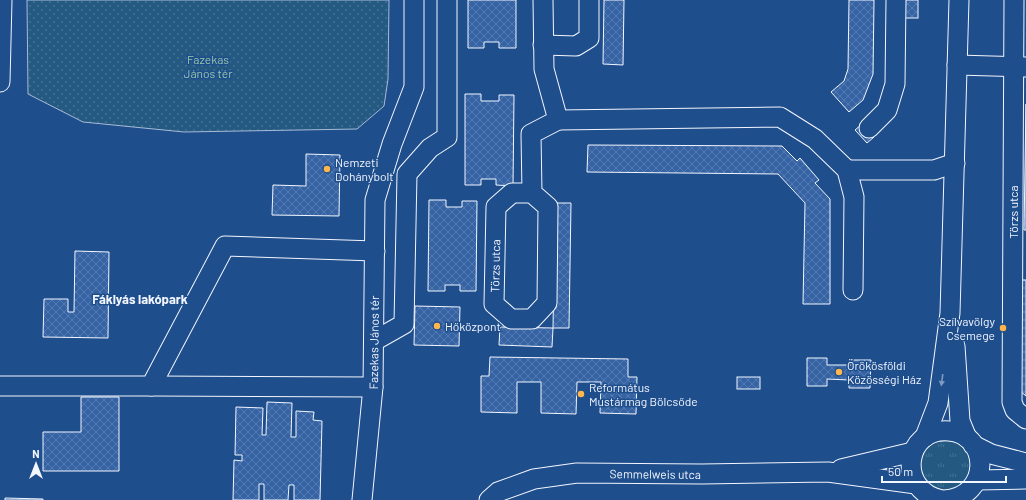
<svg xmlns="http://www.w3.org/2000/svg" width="1026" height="500" viewBox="0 0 1026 500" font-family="Barlow,sans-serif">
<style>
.grass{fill:url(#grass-tufts);stroke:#a8bbd7}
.park{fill:url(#park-dots);stroke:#a8bbd7}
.building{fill:url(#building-cross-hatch);stroke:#f2f6ff}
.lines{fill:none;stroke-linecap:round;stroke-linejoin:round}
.minor-casing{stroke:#f2f6ff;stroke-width:21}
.minor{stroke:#1f4e8c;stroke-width:19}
.oneway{fill:#7e9ac0}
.poi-dot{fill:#ffb74d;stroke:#1f4e8c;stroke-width:1.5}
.labels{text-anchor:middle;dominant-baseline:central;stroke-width:3;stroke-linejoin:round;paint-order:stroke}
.park-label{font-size:12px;fill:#97c8a6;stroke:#1f4e8c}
.poi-label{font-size:12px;fill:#f2f6ff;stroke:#1f4e8c;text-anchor:start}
.street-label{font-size:12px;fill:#f2f6ff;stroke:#1f4e8c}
.neighbourhood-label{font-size:13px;font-weight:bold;fill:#f2f6ff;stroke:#1f4e8c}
</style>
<defs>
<pattern id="grass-tufts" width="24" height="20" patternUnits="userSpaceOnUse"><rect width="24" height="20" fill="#245a82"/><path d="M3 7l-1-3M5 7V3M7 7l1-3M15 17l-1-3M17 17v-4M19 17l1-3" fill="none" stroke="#447295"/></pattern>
<pattern id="park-dots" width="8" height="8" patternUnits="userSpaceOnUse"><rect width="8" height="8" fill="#245a82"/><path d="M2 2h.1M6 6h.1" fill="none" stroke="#447295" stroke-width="1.8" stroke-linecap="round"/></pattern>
<pattern id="building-cross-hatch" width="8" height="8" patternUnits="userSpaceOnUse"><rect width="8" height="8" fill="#3563a3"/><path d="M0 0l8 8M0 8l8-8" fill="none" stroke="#537ab1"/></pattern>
</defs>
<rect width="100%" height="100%" fill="#1f4e8c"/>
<!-- grass -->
<path class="grass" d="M957 440 969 451 973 466 964 487 942 494 922 481C921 475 918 466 919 459 920 440 943 441 957 440Z"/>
<!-- park -->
<path class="park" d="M27 0H389L388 79 384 106 357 129 184 132 83 122 28 94Z"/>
<!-- building -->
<g class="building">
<path d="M468 0H516V48H499V42H484V48H468Z"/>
<path d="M604 0H624L623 65 603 64Z"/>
<path d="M849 0H874L873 74 863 100 849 112 831 92 844 81 848 69Z"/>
<rect x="902" y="0" width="16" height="18"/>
<path d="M465 94H481V101H499V95H514L513 186 496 185V179H481V185H465Z"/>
<path d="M1026 104V230H1024Z"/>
<path d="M862 124 874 137 867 143 855 130Z"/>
<path d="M588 145 782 146 797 161 800 158 819 180 815 183 830 199V304H803L805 203 778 174 587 172Z"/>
<path d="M306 154 340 155 339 216 272 215 273 185 306 186Z"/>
<path d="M429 200H446V207H462V201H477L476 291H460V285H445V291H428Z"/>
<path d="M555 203H571L569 328H553Z"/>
<path d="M75 251 109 252 108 338 43 337 44 299H68V312H74Z"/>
<path d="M1021 280H1026V396L1020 391Z"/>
<path d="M415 306 460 307 459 346 414 345Z"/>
<path d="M500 327 553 328 552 347 499 345Z"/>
<path d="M490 357 628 359V377H637L636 414 600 413 601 382H577L576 414 541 413V382H517V413L481 412V376H489Z"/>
<path d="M807 358H827V365H851V360H871L870 388H849V380L827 379V386H807Z"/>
<rect x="737" y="377" width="23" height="12"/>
<path d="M81 397H119V471H43V432H81Z"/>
<path d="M267 402 292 403 291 437H296V411L314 412 313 420 322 421 320 500H294V485H289L288 500H264V484H259V500H233L234 460 242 461V455H235L236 407 263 408 262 435H266Z"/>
<path d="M5 498 43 499V500H5Z"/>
</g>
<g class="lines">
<!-- minor casing -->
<g class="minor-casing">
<g id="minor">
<path d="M1014 0 1012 402 1015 410 1026 419"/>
<path d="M543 45 576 46 589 38V0"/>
<path d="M957 65 1026 67"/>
<path d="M0 82 2 0"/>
<path d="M558 120 780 117 815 139 847 170 854 197 853 290"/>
<path d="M869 128 887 110 895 84 896 0"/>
<path d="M847 170H934L955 163"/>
<path id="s1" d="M532 193 548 207 547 303 532 319H511L494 304 496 207 512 193H532L531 134 558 120 544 69 543 0"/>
<path d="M374 341 404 324 407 174 430 148 447 137V0"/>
<path d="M955 346 960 421 967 438"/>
<path d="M0 386H151L225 246 375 251"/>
<path d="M151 386 373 387"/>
<path d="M925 437 938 403 950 313 959 0"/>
<path d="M973 445 991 454 1026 463"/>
<path d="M841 469 913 452"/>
<path d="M977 480 1026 479"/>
<path id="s2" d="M362 500 373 387 375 200 392 144 414 87V0"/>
<path id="s3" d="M489 500 498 492 534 479 577 473 702 474 828 472 916 484"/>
<path d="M942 500C896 491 904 427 949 431 990 434 992 497 944 500"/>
</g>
</g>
<!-- minor -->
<use href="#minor" class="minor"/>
</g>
<!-- one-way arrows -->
<defs><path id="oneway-solid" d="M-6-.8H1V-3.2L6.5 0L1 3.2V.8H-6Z"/></defs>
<use class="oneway" href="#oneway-solid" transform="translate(942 380) rotate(98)"/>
<!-- markers -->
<g class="poi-dot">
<circle cx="327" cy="169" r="4"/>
<circle cx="437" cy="326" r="4"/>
<circle cx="1003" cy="328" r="4"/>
<circle cx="839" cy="372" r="4"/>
<circle cx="581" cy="394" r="4"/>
</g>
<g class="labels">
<!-- park labels -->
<g class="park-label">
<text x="208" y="59">Fazekas<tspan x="208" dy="14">János tér</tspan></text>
</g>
<!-- poi labels -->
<g class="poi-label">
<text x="335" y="162">Nemzeti<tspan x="335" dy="14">Dohánybolt</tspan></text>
<text x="995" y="321" text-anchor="end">Szílvavölgy<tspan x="995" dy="14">Csemege</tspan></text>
<text x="445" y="326">Hőközpont</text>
<text x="847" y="365">Örökösföldi<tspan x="847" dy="14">Közösségi Ház</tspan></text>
<text x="589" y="387">Református<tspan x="589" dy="14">Mustármag Bölcsőde</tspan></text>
</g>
<!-- street labels -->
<g class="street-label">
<text transform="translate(1013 212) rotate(-90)">Törzs utca</text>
<text stroke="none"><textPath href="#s1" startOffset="221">Törzs utca</textPath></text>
<text stroke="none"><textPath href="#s2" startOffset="158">Fazekas János tér</textPath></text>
<text stroke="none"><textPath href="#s3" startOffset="172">Semmelweis utca</textPath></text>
</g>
<!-- neighbourhood labels -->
<g class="neighbourhood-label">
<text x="140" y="299">Fáklyás lakópark</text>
</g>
</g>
<!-- north arrow -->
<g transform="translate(36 464)" stroke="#1f4e8c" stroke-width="3" paint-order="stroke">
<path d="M0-3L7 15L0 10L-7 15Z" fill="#f2f6ff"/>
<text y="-6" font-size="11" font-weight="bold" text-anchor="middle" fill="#f2f6ff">N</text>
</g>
<!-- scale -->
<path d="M882 476v6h124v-6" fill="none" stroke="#f2f6ff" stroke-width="2"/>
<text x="888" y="476" font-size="12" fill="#f2f6ff" stroke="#1f4e8c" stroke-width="3" paint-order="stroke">50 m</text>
</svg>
